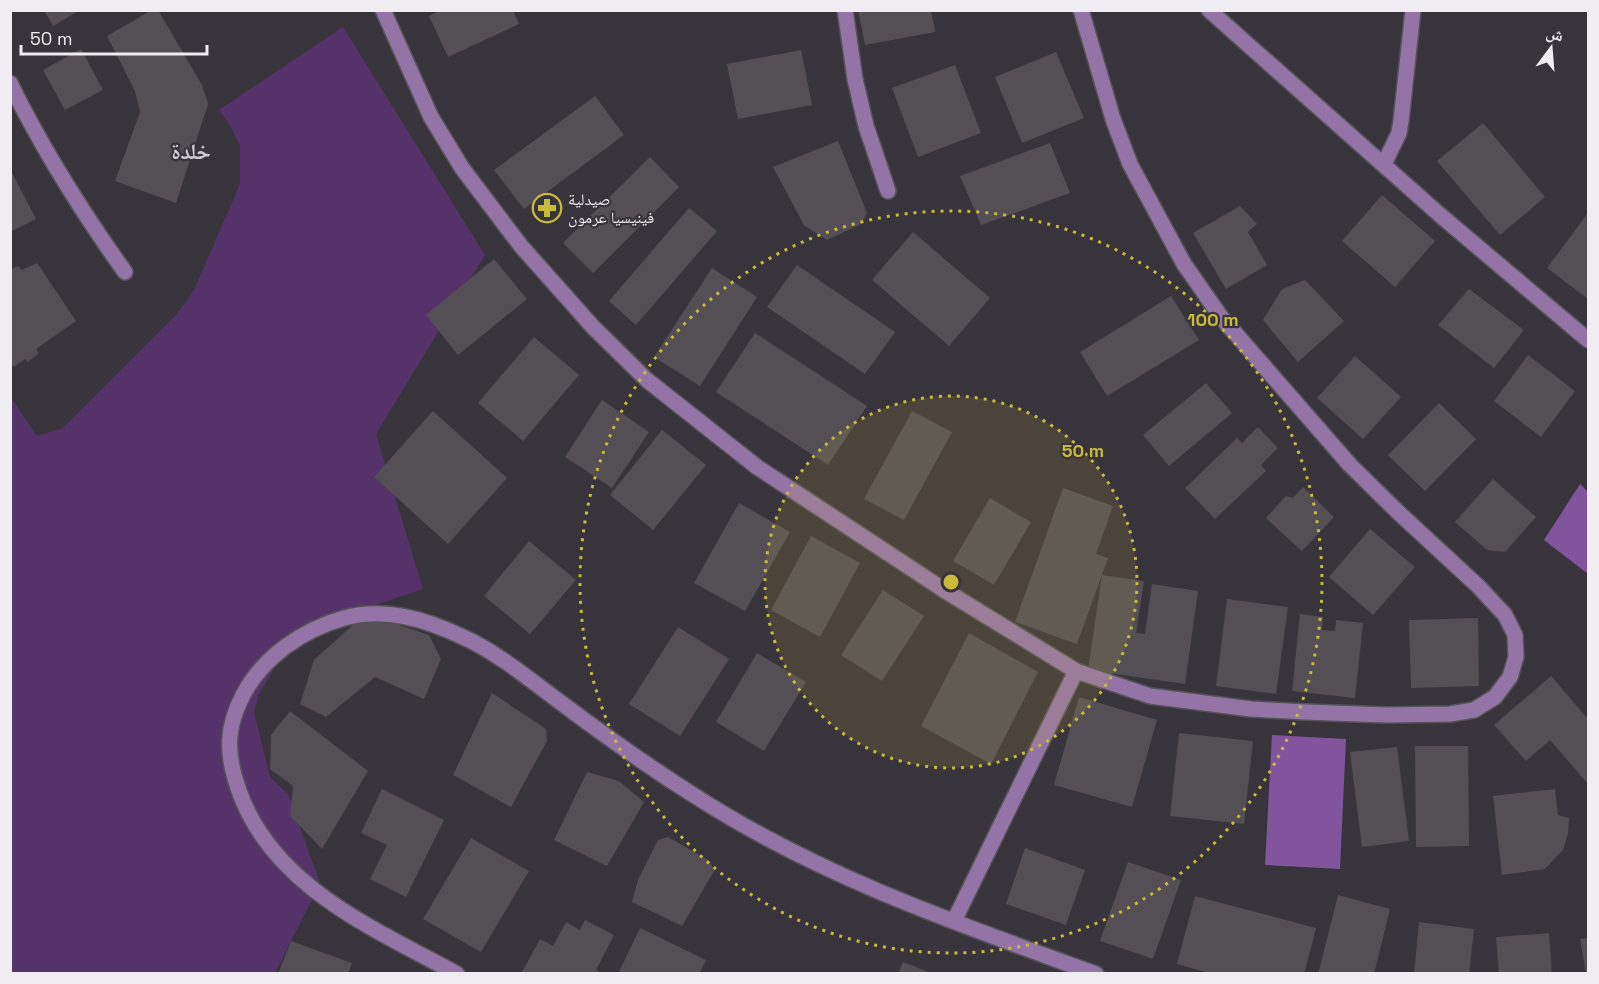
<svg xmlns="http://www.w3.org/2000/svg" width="1599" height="984" viewBox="0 0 1599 984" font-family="'Space Grotesk','Noto Naskh Arabic',sans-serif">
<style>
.green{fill:#56326b}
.forest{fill:#83549e}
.building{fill:#534f55}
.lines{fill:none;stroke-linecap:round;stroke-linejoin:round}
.minor-casing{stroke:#555258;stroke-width:18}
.minor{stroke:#9474a7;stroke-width:15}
.ring{fill:none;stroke:#caba3a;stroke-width:3;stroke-dasharray:3 6}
.labels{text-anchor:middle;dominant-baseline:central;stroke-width:4.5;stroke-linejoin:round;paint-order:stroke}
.poi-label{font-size:16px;fill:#efedf1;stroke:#38343b;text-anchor:start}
.district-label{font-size:22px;font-weight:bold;fill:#cfcad2;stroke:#38343b}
.centre{fill:#caba3a;stroke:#38343b;stroke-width:3}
.ring-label{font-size:18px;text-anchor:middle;font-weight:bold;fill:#caba3a;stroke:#38343b;stroke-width:4.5;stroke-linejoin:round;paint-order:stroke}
</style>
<rect width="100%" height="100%" fill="#38343b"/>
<!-- green -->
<path class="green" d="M343 27 485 255 376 434 423 589 296 632 259 694 254 712 270 777 288 794 320 883 275 973H11L10 396 37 436 63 428 176 315 194 290 240 184V146L230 125 219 110Z"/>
<!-- forest -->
<g class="forest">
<path d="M1580 484 1588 492V574L1544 540Z"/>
<path d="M1272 735 1346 739 1340 869 1265 865Z"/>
</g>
<!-- building -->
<g class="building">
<path d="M44 10H80L53 26Z"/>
<path d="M152 10H158L202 85 208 104 176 203 115 181 140 112 135 91 107 36Z"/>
<path d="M441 10H513L519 24 448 57 429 16Z"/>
<path d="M858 10H931L935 32 865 45Z"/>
<path d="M81 49 103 90 65 110 43 70Z"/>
<path d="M801 50 812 105 738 119 727 64Z"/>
<path d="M1056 52 1084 118 1022 143 995 77Z"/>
<path d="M955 65 981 133 918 157 892 88Z"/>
<path d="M595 96 624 135 524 209 494 170Z"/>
<path d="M1483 123 1545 197 1500 235 1437 161Z"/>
<path d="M838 141 867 213 861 224 827 240 804 225 773 167Z"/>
<path d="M1050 143 1070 193 981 225 960 176Z"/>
<path d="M650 157 679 187 593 273 563 243Z"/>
<path d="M10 169 36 219 10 232Z"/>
<path d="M1382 195 1435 241 1395 287 1342 241Z"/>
<path d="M1240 206 1257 224 1248 232 1267 265 1226 289 1193 233Z"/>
<path d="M689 208 717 231 636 325 609 301Z"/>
<path d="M1588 213V299L1547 268Z"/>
<path d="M913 232 990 298 949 346 872 280Z"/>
<path d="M494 259 527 299 458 355 426 315Z"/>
<path d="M37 263 76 321 36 349 39 353 28 362 25 359 14 367 10 364V270L18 266 22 270Z"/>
<path d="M797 265 895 332 865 374 767 307Z"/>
<path d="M712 268 757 297 700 386 654 357Z"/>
<path d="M1305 280 1344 321 1298 362 1263 320 1282 289Z"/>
<path d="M1469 289 1524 330 1494 368 1438 325Z"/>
<path d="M1171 296 1199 340 1107 396 1080 352Z"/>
<path d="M755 333 867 406 828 465 716 392Z"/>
<path d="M534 337 579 375 523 441 478 403Z"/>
<path d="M1528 355 1575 391 1541 437 1494 401Z"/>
<path d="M1355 356 1401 397 1363 439 1317 398Z"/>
<path d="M1206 383 1232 413 1169 466 1143 435Z"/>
<path d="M602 400 649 432 612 488 565 457Z"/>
<path d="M1439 403 1476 439 1425 491 1388 455Z"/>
<path d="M433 411 507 478 448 544 374 477Z"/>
<path d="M912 411 952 432 904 520 864 499Z"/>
<path d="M1258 427 1278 448 1261 465 1266 471 1215 519 1185 488 1237 438 1242 443Z"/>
<path d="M662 430 706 465 653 530 610 495Z"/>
<path d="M1493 479 1536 517 1505 552 1487 550 1455 522Z"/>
<path d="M1303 487 1334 517 1302 551 1266 518 1286 496 1293 498Z"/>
<path d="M1063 488 1113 506 1096 554 1108 558 1077 644 1015 622Z"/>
<path d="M990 498 1031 522 994 585 953 561Z"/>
<path d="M739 503 790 532 745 611 694 583Z"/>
<path d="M1370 529 1415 567 1373 615 1329 577Z"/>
<path d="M811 536 860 563 820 637 771 610Z"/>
<path d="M529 541 576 580 530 634 484 596Z"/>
<path d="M1102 575 1144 581 1136 633 1145 634 1152 584 1198 591 1185 684 1088 670Z"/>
<path d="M883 590 924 616 882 681 841 655Z"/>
<path d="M1227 599 1288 607 1276 694 1216 686Z"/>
<path d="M1300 614 1323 617 1322 630 1335 631 1336 620 1363 623 1355 698 1292 691Z"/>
<path d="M1478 618 1479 686 1411 688 1409 620Z"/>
<path d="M387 621 429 635 441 659 424 699 375 677 326 717 300 704 314 660 355 623Z"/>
<path d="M678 627 729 659 680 736 629 704Z"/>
<path d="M969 633 1038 672 991 764 921 726Z"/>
<path d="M757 653 806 682 764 751 716 722Z"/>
<path d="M1551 676 1588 719V784L1550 740 1526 761 1494 725Z"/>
<path d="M492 693 546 729 547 741 511 807 453 775Z"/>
<path d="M1079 697 1157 720 1132 807 1054 785Z"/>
<path d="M290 711 368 771 322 849 290 816 293 786 270 769 271 735Z"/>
<path d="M1179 733 1253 741 1244 824 1170 816Z"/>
<path d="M1415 746H1468L1469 846 1416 847Z"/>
<path d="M1397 747 1409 841 1362 847 1350 752Z"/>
<path d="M587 772 619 781 644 802 607 866 554 840Z"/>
<path d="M382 789 444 820 406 897 370 879 387 845 361 833Z"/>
<path d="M1555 789 1558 815 1569 818 1568 834 1563 850 1545 869 1502 875 1493 796Z"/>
<path d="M668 837 710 861 714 871 682 926 632 902 638 880 658 840Z"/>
<path d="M471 838 529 871 481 952 423 919Z"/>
<path d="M1025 848 1085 870 1066 925 1006 904Z"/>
<path d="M1128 862 1181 880 1153 959 1100 941Z"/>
<path d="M1338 895 1390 909 1374 974H1318Z"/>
<path d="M1195 896 1316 928 1304 974H1213L1177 964Z"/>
<path d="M585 920 614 935 596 970 603 974H521L540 939 553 946 566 922 580 930Z"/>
<path d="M1419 922 1474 929 1469 974H1414Z"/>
<path d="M640 928 706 960 699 974H618Z"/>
<path d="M1549 933 1552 974H1499L1496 937Z"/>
<path d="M1588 938V974H1586L1580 939Z"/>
<path d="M291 941 352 963 348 974H278Z"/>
<path d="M903 962 931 973V974H898Z"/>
</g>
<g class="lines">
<!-- minor casing -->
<g class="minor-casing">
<g id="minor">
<path d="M383 10 431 117 462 168 521 246 593 327 647 380 757 467 944 590 1076 671 1150 696 1251 709 1305 712 1387 715 1450 714 1474 710 1495 697 1510 677 1516 657 1515 635 1505 615 1478 586 1400 514 1350 465 1221 317 1184 264 1130 164 1113 119 1081 10"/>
<path d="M845 10 855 79 866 126 888 191"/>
<path d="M1209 10 1440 215 1588 340"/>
<path d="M10 83C43 150 82 212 125 272"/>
<path d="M1384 164 1399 133 1401 121 1413 10"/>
<path d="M954 921 1076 671"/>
<path d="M457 974C373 928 271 886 238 788 226 753 226 728 243 695 263 657 302 630 344 618 385 607 425 619 463 637 498 653 529 679 560 702 604 735 649 767 695 796 819 876 958 924 1096 974"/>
</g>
</g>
<!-- minor -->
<use href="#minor" class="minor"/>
</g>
<!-- distance rings -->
<circle cx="951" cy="582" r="186" fill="#caba3a" fill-opacity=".12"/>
<g class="ring">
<circle cx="951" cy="582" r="186"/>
<circle cx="951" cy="582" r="371"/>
</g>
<!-- icons -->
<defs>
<g id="pharmacy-ring" transform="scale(1.5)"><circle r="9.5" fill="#38343b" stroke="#caba3a" stroke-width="1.5"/><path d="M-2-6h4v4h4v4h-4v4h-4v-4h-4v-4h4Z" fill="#caba3a"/></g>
</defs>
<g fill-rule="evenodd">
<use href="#pharmacy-ring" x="547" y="208"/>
</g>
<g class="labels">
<!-- poi labels -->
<g class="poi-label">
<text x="568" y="199">صيدلية<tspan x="568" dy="18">فينيسيا عرمون</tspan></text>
</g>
<!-- district labels -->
<g class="district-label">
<text x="191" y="151">خلدة</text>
</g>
</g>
<circle cx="951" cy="582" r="9" class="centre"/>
<g class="ring-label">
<text x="1213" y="326">100 m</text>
<text x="1083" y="457">50 m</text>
</g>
<!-- border -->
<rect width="1599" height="984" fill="none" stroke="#efedf1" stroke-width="24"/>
<!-- north arrow -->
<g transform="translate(1551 48) rotate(16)" stroke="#38343b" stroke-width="4.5" paint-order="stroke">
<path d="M0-4.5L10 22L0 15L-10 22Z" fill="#efedf1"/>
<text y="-9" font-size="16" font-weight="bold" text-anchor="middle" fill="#efedf1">ش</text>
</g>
<!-- scale -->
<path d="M21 45v9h186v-9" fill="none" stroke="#efedf1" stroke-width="3"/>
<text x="30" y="45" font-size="18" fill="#efedf1" stroke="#38343b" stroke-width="4.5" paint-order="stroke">50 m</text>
</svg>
